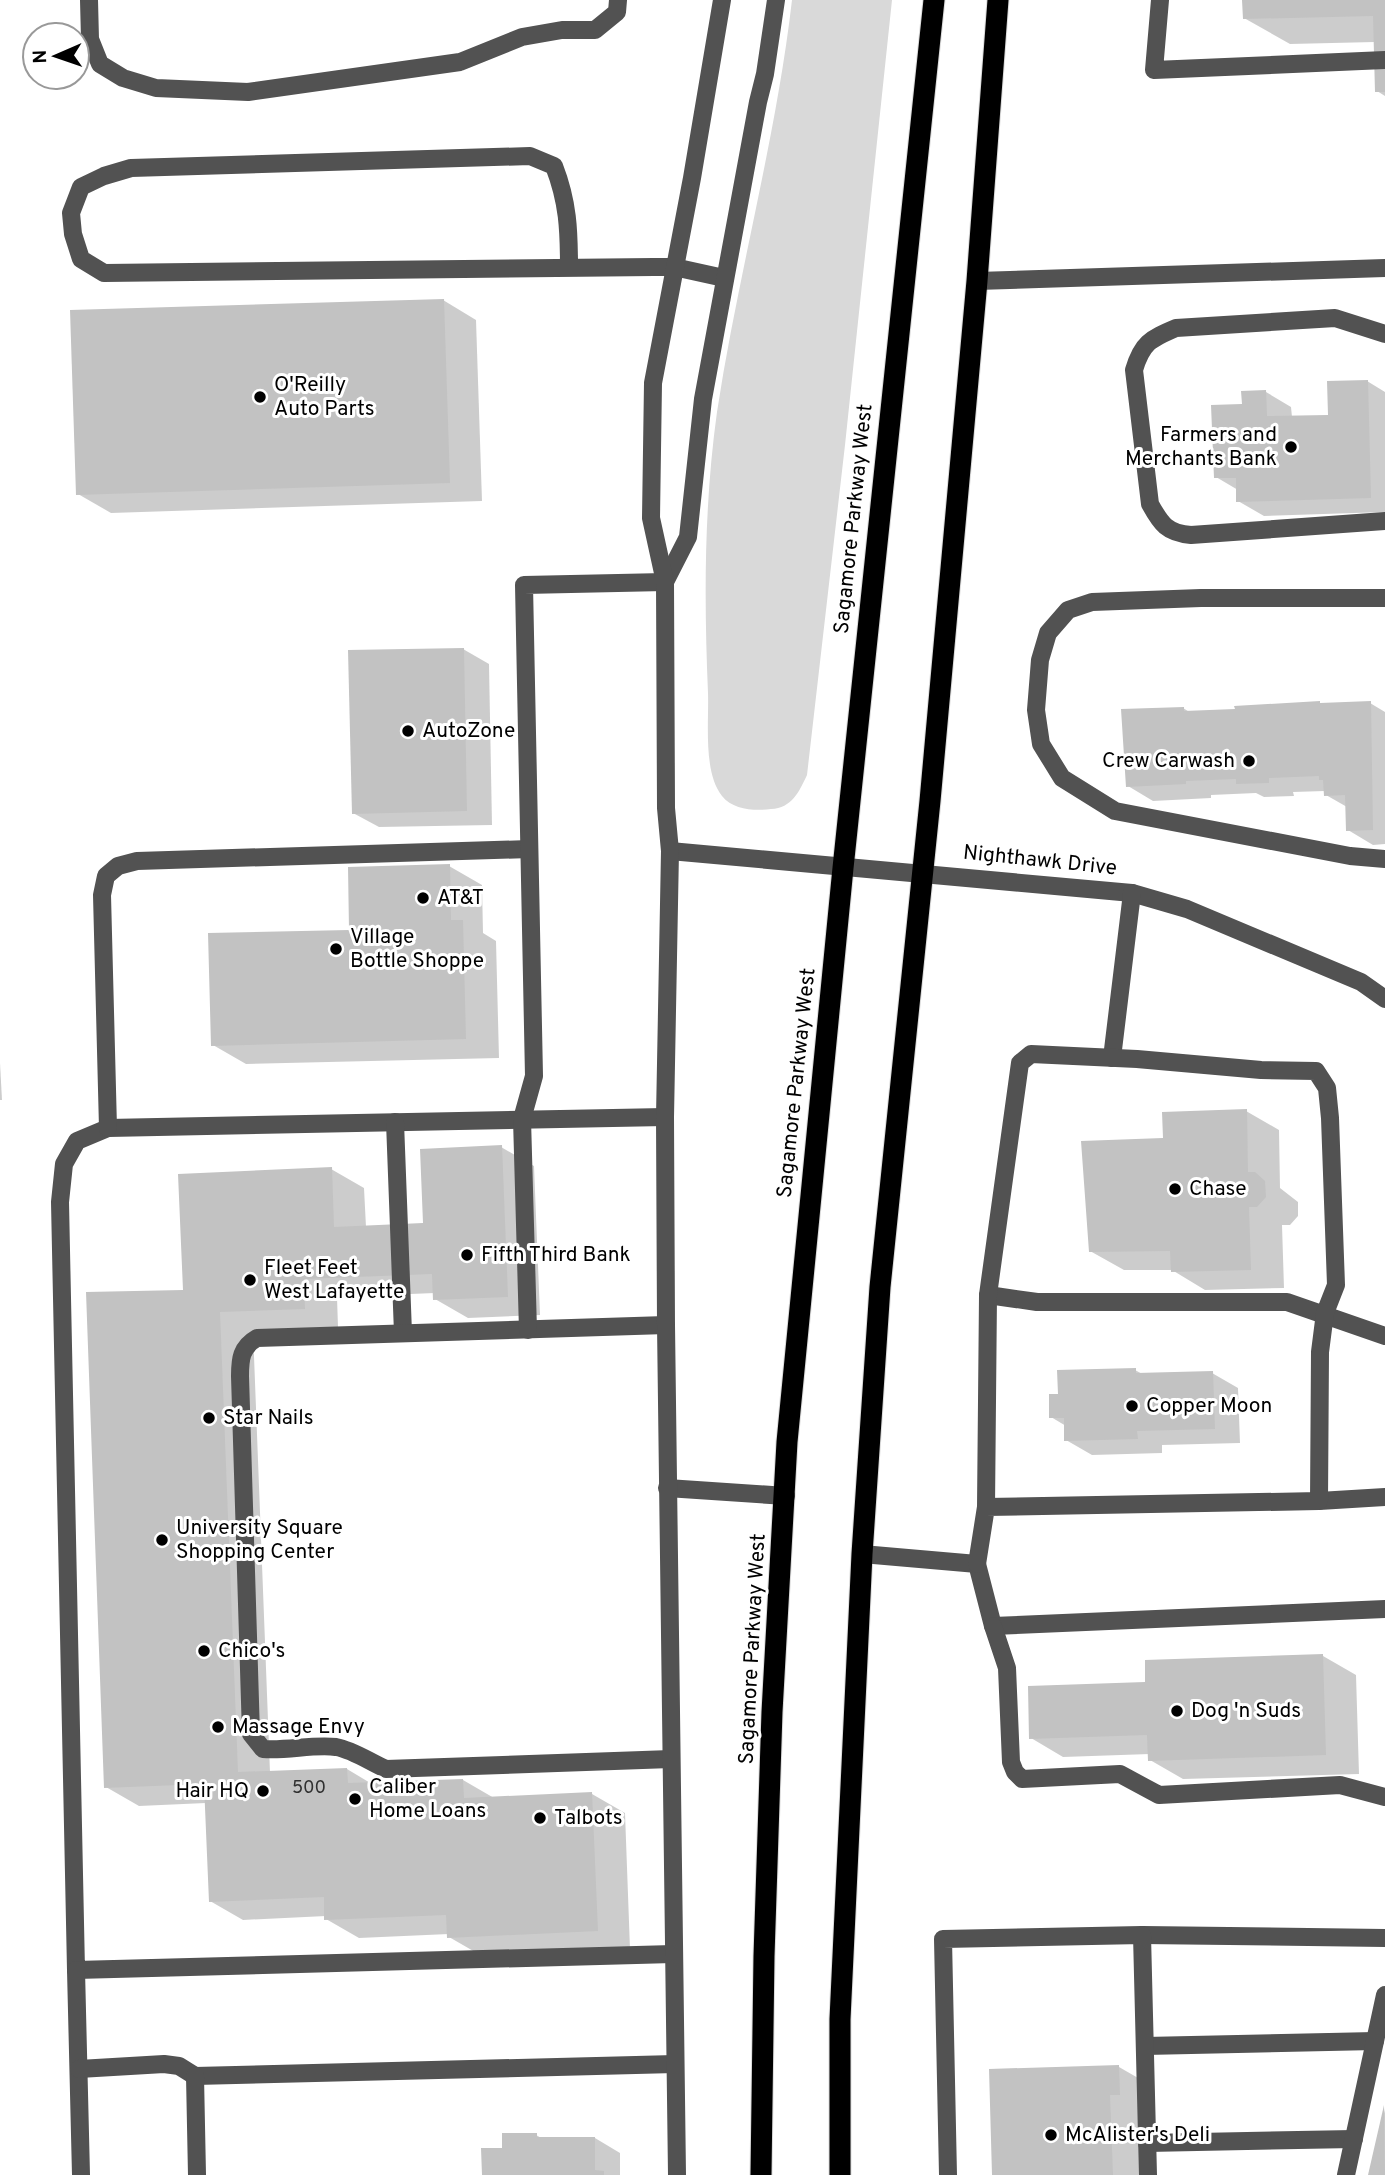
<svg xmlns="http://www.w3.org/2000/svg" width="1385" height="2175" viewBox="0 0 1385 2175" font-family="Overpass,sans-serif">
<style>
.green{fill:#d9d9d9}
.shadow{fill:#0003}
.building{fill:#c2c2c2}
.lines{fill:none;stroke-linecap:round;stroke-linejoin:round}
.highway-casing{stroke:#dbdbdb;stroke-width:23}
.minor{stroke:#525252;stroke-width:18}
.highway{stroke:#000;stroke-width:21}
.poi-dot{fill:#000;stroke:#fff;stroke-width:2.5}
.labels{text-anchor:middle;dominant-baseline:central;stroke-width:6;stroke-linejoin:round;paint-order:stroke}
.number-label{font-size:18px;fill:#303030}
.poi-label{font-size:21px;fill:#000;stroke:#fff;text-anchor:start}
.street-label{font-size:21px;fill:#000;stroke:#fff}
</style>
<rect width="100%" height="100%" fill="#fff"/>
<!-- green -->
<path class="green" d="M792 0H892L845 445 807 775C799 792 792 808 771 809 755 811 733 810 722 796 703 772 709 723 708 693 704 598 704 506 717 412 738 274 776 139 792 0Z"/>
<!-- shadow -->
<g class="shadow">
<path d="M1244 0H1385V96L1377 91 1375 42 1290 44 1244 18Z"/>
<path d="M443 300 476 320 482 501 111 513 78 494Z"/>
<path d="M1367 381 1385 392V512L1264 516 1238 501V490L1216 477 1243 405 1266 392 1291 407 1292 417 1330 416Z"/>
<path d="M463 649 489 664 492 825 379 827 353 813Z"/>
<path d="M1370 703 1385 712V844L1373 845 1348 830 1347 807 1326 795 1325 791 1293 792 1294 796 1264 797 1256 793 1211 795V798L1153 801 1128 786 1183 708 1191 713Z"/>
<path d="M449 866 482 885 483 933 496 941 499 1058 246 1064 213 1045 351 932Z"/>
<path d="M0 1063 2 1100H0Z"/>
<path d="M1246 1111 1279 1130 1280 1188 1298 1202V1216L1290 1225H1282L1284 1288 1205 1290 1172 1270H1124L1090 1251 1165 1140Z"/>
<path d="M501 1147 534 1166 540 1315 468 1318 435 1299V1293L337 1297 338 1327 253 1330 270 1772 347 1769 372 1784 463 1780 494 1798 592 1794 625 1813 630 1949 482 1956 449 1937V1934L359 1938 326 1919V1916L243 1920 210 1901 206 1803 139 1806 106 1787 184 1292 331 1169 364 1188 366 1227 425 1225Z"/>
<path d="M1135 1370 1144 1375 1212 1373 1238 1388 1240 1443 1162 1445V1453L1092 1455 1066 1440V1426L1051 1417 1060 1396Z"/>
<path d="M1323 1656 1356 1675 1359 1774 1183 1779 1150 1760V1754L1063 1757 1031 1738 1147 1684Z"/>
<path d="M1119 2067 1152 2086 1145 2175H994Z"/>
<path d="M1385 2109V2175H1370Z"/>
<path d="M536 2135 543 2139 595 2138 620 2153V2175H483L503 2150Z"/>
</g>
<!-- building -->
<g class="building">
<path d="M1242 0H1385V92H1375L1373 16 1243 19Z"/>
<path d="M444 299 450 483 76 495 70 310Z"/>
<path d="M1368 380 1371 498 1236 502V478H1214L1211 405 1242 404 1241 391 1266 390 1267 416 1328 415 1327 381Z"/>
<path d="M464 648 467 811 352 814 348 650Z"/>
<path d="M1320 701V703L1371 701 1373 830 1346 831 1345 795 1324 796 1323 780H1319V776L1269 778V783L1236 784V779L1186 781V784L1126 787 1121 709 1184 707V711L1235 709 1234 706Z"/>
<path d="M450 864 451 920H463L466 1039 211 1046 208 933 349 930 348 867Z"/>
<path d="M1247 1109 1248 1172H1255L1265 1181 1266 1197 1257 1207H1249L1251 1270 1171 1272 1170 1251 1089 1252 1081 1141 1163 1138 1162 1112Z"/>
<path d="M502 1145 508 1297 433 1300 432 1274 304 1279 305 1309 220 1312 238 1772 347 1768 348 1783 463 1779 464 1798 592 1792 598 1931 447 1938 446 1915 324 1920V1897L209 1902 204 1784 104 1788 86 1292 183 1290 178 1174 332 1167 334 1227 423 1223 420 1149Z"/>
<path d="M1136 1368V1373L1213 1371 1215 1429 1137 1431 1138 1439 1064 1441V1418H1049V1394H1058L1057 1370Z"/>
<path d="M1323 1654 1326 1755 1148 1761 1147 1735 1029 1739 1028 1686 1145 1682V1660Z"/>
<path d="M1119 2065 1120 2095H1110L1113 2175H992L989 2069Z"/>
<path d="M1384 2105 1385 2175H1368Z"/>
<path d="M502 2133H537V2137H595V2170L604 2171V2175H482L481 2148H502Z"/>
</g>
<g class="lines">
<!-- highway casing -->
<g class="highway-casing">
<g id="highway">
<path d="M761 2175 764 1956 772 1712 787 1442 843 868 934 0"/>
<path d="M840 2175V2019L862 1554 880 1287 930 801 977 281 998 0"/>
</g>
</g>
<!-- minor -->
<g class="minor">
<path d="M89 0 90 39 100 64 123 78 156 88 248 92 460 62 522 37 562 30H595L617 12 618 0"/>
<path d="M1160 0 1154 70 1385 60"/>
<path d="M569 268C569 230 568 202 554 166L530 156 131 168 104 176 81 187 71 213 73 234 81 259 104 273 654 267H674L724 278"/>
<path d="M977 281 1385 268"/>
<path d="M1385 334 1335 318 1176 328C1150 339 1142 343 1134 370L1150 504C1161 524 1167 533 1191 535L1385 521"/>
<path d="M665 582 688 537 703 399 758 102 765 74 776 0"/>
<path d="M1385 598H1201L1092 602 1068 610 1048 633 1040 660 1036 710 1041 744 1062 778 1115 811 1350 856 1385 859"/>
<path d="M670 851 1132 893 1187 909 1361 982 1385 999"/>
<path d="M1112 1058 1132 893"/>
<path d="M665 1117 108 1128 77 1141 64 1164 60 1202 76 1970 673 1954"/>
<path d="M395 1122 403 1333"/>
<path d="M108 1128 102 895 106 876 118 866 137 861 529 849"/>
<path d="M988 1295 1037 1302H1287L1385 1336"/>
<path d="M666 1325 257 1338C241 1347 240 1359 240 1376L251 1734 263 1749C287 1751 314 1744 336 1747 353 1750 370 1762 386 1769L671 1759"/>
<path d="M528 1330 522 1119 534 1076 524 585 665 582"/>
<path d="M667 1488 786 1496"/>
<path d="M1319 1501 1385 1497"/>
<path d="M862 1554 977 1564 993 1626 1385 1609"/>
<path d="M977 1564 986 1507 988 1295 1020 1063 1031 1054 1137 1059 1261 1070 1316 1071 1327 1088 1330 1118 1336 1285 1325 1313 1320 1352 1319 1501 986 1507"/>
<path d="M993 1626 1007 1668 1011 1762 1015 1772 1022 1779 1120 1774 1159 1795 1340 1785 1385 1797"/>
<path d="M1142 1935 1385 1938"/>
<path d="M76 1970 81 2175"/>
<path d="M1145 2046 1375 2041"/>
<path d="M79 2069 164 2064 179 2066 195 2076 675 2064"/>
<path d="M195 2076 197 2175"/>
<path d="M1147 2143 1354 2139"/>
<path d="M677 2175 666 1325 665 1117 670 851 666 808 665 582 651 518 653 383 692 178 722 0"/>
<path d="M948 2175 943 1939 1142 1935 1148 2175"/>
<path d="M1346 2175 1385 1995"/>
</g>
<!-- highway -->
<use href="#highway" class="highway"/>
</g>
<!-- markers -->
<g class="poi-dot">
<circle cx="260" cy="397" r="7"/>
<circle cx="1291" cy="447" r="7"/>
<circle cx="408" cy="731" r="7"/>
<circle cx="1249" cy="761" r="7"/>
<circle cx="423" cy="898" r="7"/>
<circle cx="336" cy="949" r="7"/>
<circle cx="1175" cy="1189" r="7"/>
<circle cx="467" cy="1255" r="7"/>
<circle cx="250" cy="1280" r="7"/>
<circle cx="1132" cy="1406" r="7"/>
<circle cx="209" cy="1418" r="7"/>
<circle cx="162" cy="1540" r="7"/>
<circle cx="204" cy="1651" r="7"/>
<circle cx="1177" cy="1711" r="7"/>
<circle cx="218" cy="1727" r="7"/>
<circle cx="263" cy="1791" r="7"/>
<circle cx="355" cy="1799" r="7"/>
<circle cx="540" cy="1818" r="7"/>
<circle cx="1051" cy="2135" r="7"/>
</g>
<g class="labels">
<!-- number labels -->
<g class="number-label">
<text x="309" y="1788">500</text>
</g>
<!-- poi labels -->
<g class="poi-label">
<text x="274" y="385">O'Reilly<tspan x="274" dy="24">Auto Parts</tspan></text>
<text x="1277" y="435" text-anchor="end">Farmers and<tspan x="1277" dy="24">Merchants Bank</tspan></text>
<text x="422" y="731">AutoZone</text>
<text x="1235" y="761" text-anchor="end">Crew Carwash</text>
<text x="437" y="898">AT&amp;T</text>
<text x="350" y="937">Village<tspan x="350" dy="24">Bottle Shoppe</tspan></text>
<text x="1189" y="1189">Chase</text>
<text x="481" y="1255">Fifth Third Bank</text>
<text x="264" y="1268">Fleet Feet<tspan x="264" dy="24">West Lafayette</tspan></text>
<text x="1146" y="1406">Copper Moon</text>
<text x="223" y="1418">Star Nails</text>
<text x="176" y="1528">University Square<tspan x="176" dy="24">Shopping Center</tspan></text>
<text x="218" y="1651">Chico's</text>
<text x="1191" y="1711">Dog 'n Suds</text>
<text x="232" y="1727">Massage Envy</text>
<text x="369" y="1787">Caliber<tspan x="369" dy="24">Home Loans</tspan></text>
<text x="249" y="1791" text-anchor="end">Hair HQ</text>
<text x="554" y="1818">Talbots</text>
<text x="1065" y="2135">McAlister's Deli</text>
</g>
<!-- street labels -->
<g class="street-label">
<text transform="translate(854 519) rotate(-84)">Sagamore Parkway West</text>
<text transform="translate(1040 861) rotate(6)">Nighthawk Drive</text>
<text transform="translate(797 1083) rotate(-84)">Sagamore Parkway West</text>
<text transform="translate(753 1649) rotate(-87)">Sagamore Parkway West</text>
</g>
</g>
<!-- north arrow -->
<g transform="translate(56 56) rotate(268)"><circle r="33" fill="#ffffff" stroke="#999999" stroke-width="2"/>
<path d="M0-5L12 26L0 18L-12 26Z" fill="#000000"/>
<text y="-10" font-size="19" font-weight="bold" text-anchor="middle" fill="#000000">N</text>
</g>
</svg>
